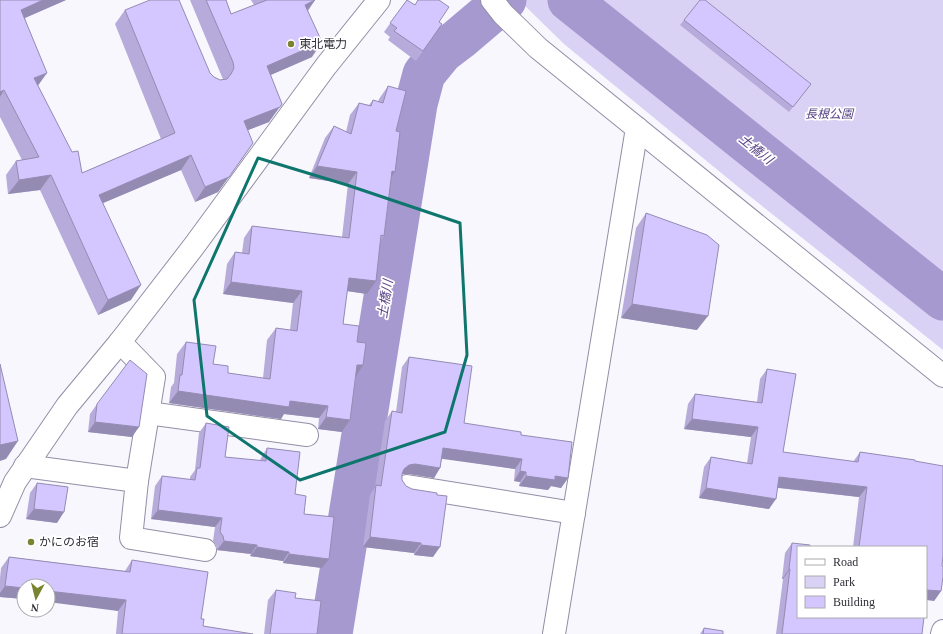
<svg xmlns="http://www.w3.org/2000/svg" width="943" height="634" viewBox="0 0 943 634" font-family="'Times New Roman','Noto Sans JP',serif">
<style>
.green{fill:#dad2f5}
.lines{fill:none;stroke-linecap:round;stroke-linejoin:round}
.river{stroke:#a699cf;stroke-width:43}
.minor-casing{stroke:#938ea5;stroke-width:24}
.minor{stroke:#fff;stroke-width:22}
.wall{fill:#b6abdb}
.shaded-wall{fill:#948bb2}
.building{fill:#d4c7ff;stroke:#948bb2}
.marked{fill:none;stroke:#0f766e;stroke-width:3;stroke-linejoin:round}
.poi-dot{fill:#7a8430;stroke:#fff;stroke-width:1.5}
.labels{text-anchor:middle;dominant-baseline:central;stroke-width:3.5;stroke-linejoin:round;paint-order:stroke}
.poi-label{font-size:12px;fill:#2f2d36;stroke:#fff;text-anchor:start}
.park-label{font-size:12px;font-style:italic;fill:#564285;stroke:#fff}
.water-label{font-size:13px;font-style:italic;fill:#594488;stroke:#fff}
</style>
<rect width="100%" height="100%" fill="#f8f7fd"/>
<!-- green -->
<path class="green" d="M519 0H943V350L742 190 564 44Z"/>
<g class="lines">
<!-- river -->
<g class="river">
<path d="M569 0 943 299"/>
<path d="M331 634 416 104 424 74 442 52 459 39 505 0"/>
</g>
<!-- minor casing -->
<g class="minor-casing">
<g id="minor">
<path d="M492 0 503 14 538 48 943 376"/>
<path d="M120 342 154 377 137 481 131 538 205 550"/>
<path d="M148 413 307 435"/>
<path d="M25 466 137 481"/>
<path d="M407 486 574 513"/>
<path d="M0 516 15 482 67 406 120 342 194 246 326 66 379 0"/>
<path d="M554 634 637 128"/>
<path d="M942 634 943 631"/>
</g>
</g>
<!-- minor -->
<use href="#minor" class="minor"/>
</g>
<!-- wall -->
<g class="wall">
<path d="M0 0H66L25 18 38 86 82 173 161 139 115 24 125 10 210 73 214 77 220 80 223 79 222 77 190 0H226L231 14 254 5 251 0H315L308 11 312 57 270 75 269 122 248 130 243 158 218 192 195 202 181 170 103 203 131 300 98 315 40 190 8 194 6 175 16 161 22 160 0 117Z"/>
<path d="M407 0 442 24 416 61 388 40 390 37 384 32Z"/>
<path d="M684 20 811 84 789 112 680 25Z"/>
<path d="M388 86 396 131 395 172 391 178 384 236 381 240 367 294 347 291 343 324 357 342 356 377 350 420 342 432 318 429 319 418 284 414 281 419 169 403 171 387 174 383 177 354 186 342 213 364 228 373 263 378 267 340 276 328 290 330 293 303 223 294 227 264 235 252 242 253 244 238 252 226 342 237 348 184 309 178 325 138 334 126 346 132 350 115 359 103 369 105 373 100 378 102 379 99Z"/>
<path d="M646 213 697 330 621 318 636 228Z"/>
<path d="M409 357 464 423 521 435 568 478 561 488 551 486 548 490 519 486 520 482 514 481 515 469 442 458 440 468 434 478 409 474H402V480L433 557 414 555V553L363 547 370 495 375 487 385 421 392 411 396 412 402 367Z"/>
<path d="M767 369 783 452 853 462 860 452 915 461 942 566 941 591 934 601 926 547H853L859 497 778 488 769 509 699 498 704 467 711 457 747 463 751 437 684 429 688 404 695 394 757 402 760 379Z"/>
<path d="M97 404 132 437 88 432 90 414Z"/>
<path d="M206 423 225 457 260 461 261 458 267 448 295 494 304 514 322 568 283 563V561L250 556 251 554 217 550 216 545 213 541 215 527 151 519 155 486 162 476 190 480V477L195 470 199 433Z"/>
<path d="M37 483 57 523 26 519 30 493Z"/>
<path d="M792 543 798 547 922 634H776L783 579H782L785 553Z"/>
<path d="M9 557 125 571 132 560 201 619 203 626 253 634H116L118 611 24 586V599L0 597V578L1 568Z"/>
<path d="M276 590 295 598 317 634H264L268 600Z"/>
<path d="M704 628 723 634H700Z"/>
</g>
<!-- shaded-wall -->
<g class="shaded-wall">
<path d="M43 0H66L11 24 21 10Z"/>
<path d="M315 0 304 15 305 5Z"/>
<path d="M322 42 312 57 257 81 267 66Z"/>
<path d="M47 73 37 87 34 78Z"/>
<path d="M4 90 0 97V92Z"/>
<path d="M282 104 269 122 233 136 244 121Z"/>
<path d="M253 143 218 192 195 202 205 187Z"/>
<path d="M191 155 181 170 89 209 99 195Z"/>
<path d="M317 166 357 172 348 184 309 178Z"/>
<path d="M392 171 395 172 387 184Z"/>
<path d="M51 175 40 190 8 194 19 180Z"/>
<path d="M349 278 376 281 367 294 340 290Z"/>
<path d="M231 282 302 291 293 303 223 294Z"/>
<path d="M141 285 131 300 98 315 108 300Z"/>
<path d="M632 304 708 316 697 330 621 318Z"/>
<path d="M357 365H363L355 378Z"/>
<path d="M178 391 290 401 328 406 319 418 284 414 281 419 169 403Z"/>
<path d="M326 417 350 420 342 432 318 429Z"/>
<path d="M692 419 758 427 751 437 684 429Z"/>
<path d="M95 422 139 427 132 437 88 432Z"/>
<path d="M18 441 6 459 0 461V445Z"/>
<path d="M443 448 522 459 515 469 436 458Z"/>
<path d="M415 464 440 468 434 478 409 474H402L397 478 404 469 409 465Z"/>
<path d="M520 471 526 472 520 482 514 481Z"/>
<path d="M526 476H555L568 478 561 488 551 486 548 490 519 486Z"/>
<path d="M779 477 867 487 859 497 772 487Z"/>
<path d="M706 488 776 499 769 509 699 498Z"/>
<path d="M34 509 64 512 57 523 26 519Z"/>
<path d="M158 510 222 518 215 527 151 519Z"/>
<path d="M370 537 421 543 414 553 363 547Z"/>
<path d="M224 541 257 545 251 554 217 550Z"/>
<path d="M421 545 440 547 433 557 414 555Z"/>
<path d="M257 547 289 552 283 561 250 556Z"/>
<path d="M289 554 329 559 322 568 283 563Z"/>
<path d="M789 569H790L783 579H782Z"/>
<path d="M5 586 24 588V599L0 597V593Z"/>
<path d="M927 590 941 591 934 601 926 600V591Z"/>
<path d="M48 591 126 600 118 611 48 602Z"/>
</g>
<!-- building -->
<g class="building">
<path d="M0 0H43L21 10 47 73 34 78 72 152 78 151 82 173 175 133 125 10 150 0H179L210 73 214 77 220 80 227 79 231 74 234 68 233 62 206 0H226L231 14 267 0H315L305 5 322 42 267 66 282 104 280 107 244 121 253 143 229 177 205 187 191 155 99 195 141 285 108 300 51 175 19 180 16 161 39 157 4 90 0 92Z"/>
<path d="M407 0 415 5 418 0H439L449 7 439 22 442 24 423 51 394 31 397 28 390 23Z"/>
<path d="M700 0H705L811 84 793 107 684 20Z"/>
<path d="M388 86 406 91 396 131 400 132 395 172 392 171 384 236 381 235 376 281 349 278 343 324 359 326 357 342 366 343 363 365H357L350 420 326 417 328 406 290 401 289 407 178 391 180 375H182L186 342 216 346 213 364 228 366V373L270 379 276 328 297 331 302 291 231 282 235 252 249 254 252 226 349 238 357 172 317 166 334 126 351 134 359 103 371 106 373 100 383 103Z"/>
<path d="M646 213 707 235 719 245 708 316 632 304Z"/>
<path d="M409 357 472 366 464 423 521 432V435L572 442 568 478 555 476V480L526 476V472L520 471 522 459 443 448 440 468 415 464 409 465 404 469 402 474V480L406 486 412 489 437 493V495L447 496 440 547 421 545V543L370 537 376 485 381 486 392 411 402 413Z"/>
<path d="M130 360 147 374 139 427 95 422 97 404Z"/>
<path d="M0 364 18 441 0 445Z"/>
<path d="M767 369 796 374 783 452 858 462 860 452 915 460V461L943 466V555L942 566H943V577L941 591 927 590 926 598V547H859L867 487 779 477 776 499 706 488 711 457 752 464 758 427 692 419 695 394 762 403Z"/>
<path d="M206 423 229 427 225 457 266 461 267 448 300 452 295 494 306 496 304 514 334 517 329 559 289 554V552L257 547V545L224 541 223 536 220 532 222 518 158 510 162 476 195 480 197 468H200Z"/>
<path d="M37 483 68 487 64 512 34 509Z"/>
<path d="M792 543 810 545V547H798V617H924L922 634H782L790 569H789Z"/>
<path d="M9 557 130 572 132 560 208 572 201 619H204L203 626 253 634H122L126 600 48 591V586H24V588L5 586Z"/>
<path d="M276 590 296 593 295 598 321 601 317 634H270Z"/>
<path d="M704 628 723 631V634H703Z"/>
</g>
<!-- marked area -->
<path class="marked" d="M258 158 347 185 460 223 467 355 445 432 300 480 207 416 194 300Z"/>
<!-- markers -->
<g class="poi-dot">
<circle cx="291" cy="44" r="4"/>
<circle cx="31" cy="542" r="4"/>
</g>
<g class="labels">
<!-- poi labels -->
<g class="poi-label">
<text x="299" y="44">東北電力</text>
<text x="39" y="542">かにのお宿</text>
</g>
<!-- park labels -->
<g class="park-label">
<text x="829" y="114">長根公園</text>
</g>
<!-- water labels -->
<g class="water-label">
<text transform="translate(756 149) rotate(39)">土橋川</text>
<text transform="translate(385 299) rotate(-81)">土橋川</text>
</g>
</g>
<!-- legend -->
<rect x="797" y="546" width="130" height="72" fill="#ffffff" stroke="#acabaf"/>
<rect x="805" y="559" width="20" height="6" fill="#ffffff" stroke="#acabaf"/>
<text x="833" y="566" font-size="12" fill="#2f2d36">Road</text>
<rect x="805" y="576" width="20" height="12" fill="#dad2f5" stroke="#acabaf"/>
<text x="833" y="586" font-size="12" fill="#2f2d36">Park</text>
<rect x="805" y="596" width="20" height="12" fill="#d4c7ff" stroke="#acabaf"/>
<text x="833" y="606" font-size="12" fill="#2f2d36">Building</text>
<!-- north arrow -->
<g transform="translate(36 598) rotate(187)"><circle r="19" fill="#ffffff" stroke="#acabaf"/>
<path d="M0-3L7 15L0 10L-7 15Z" fill="#7a8430"/>
<text y="-6" font-size="11" font-weight="bold" text-anchor="middle" fill="#2f2d36">N</text>
</g>
</svg>
